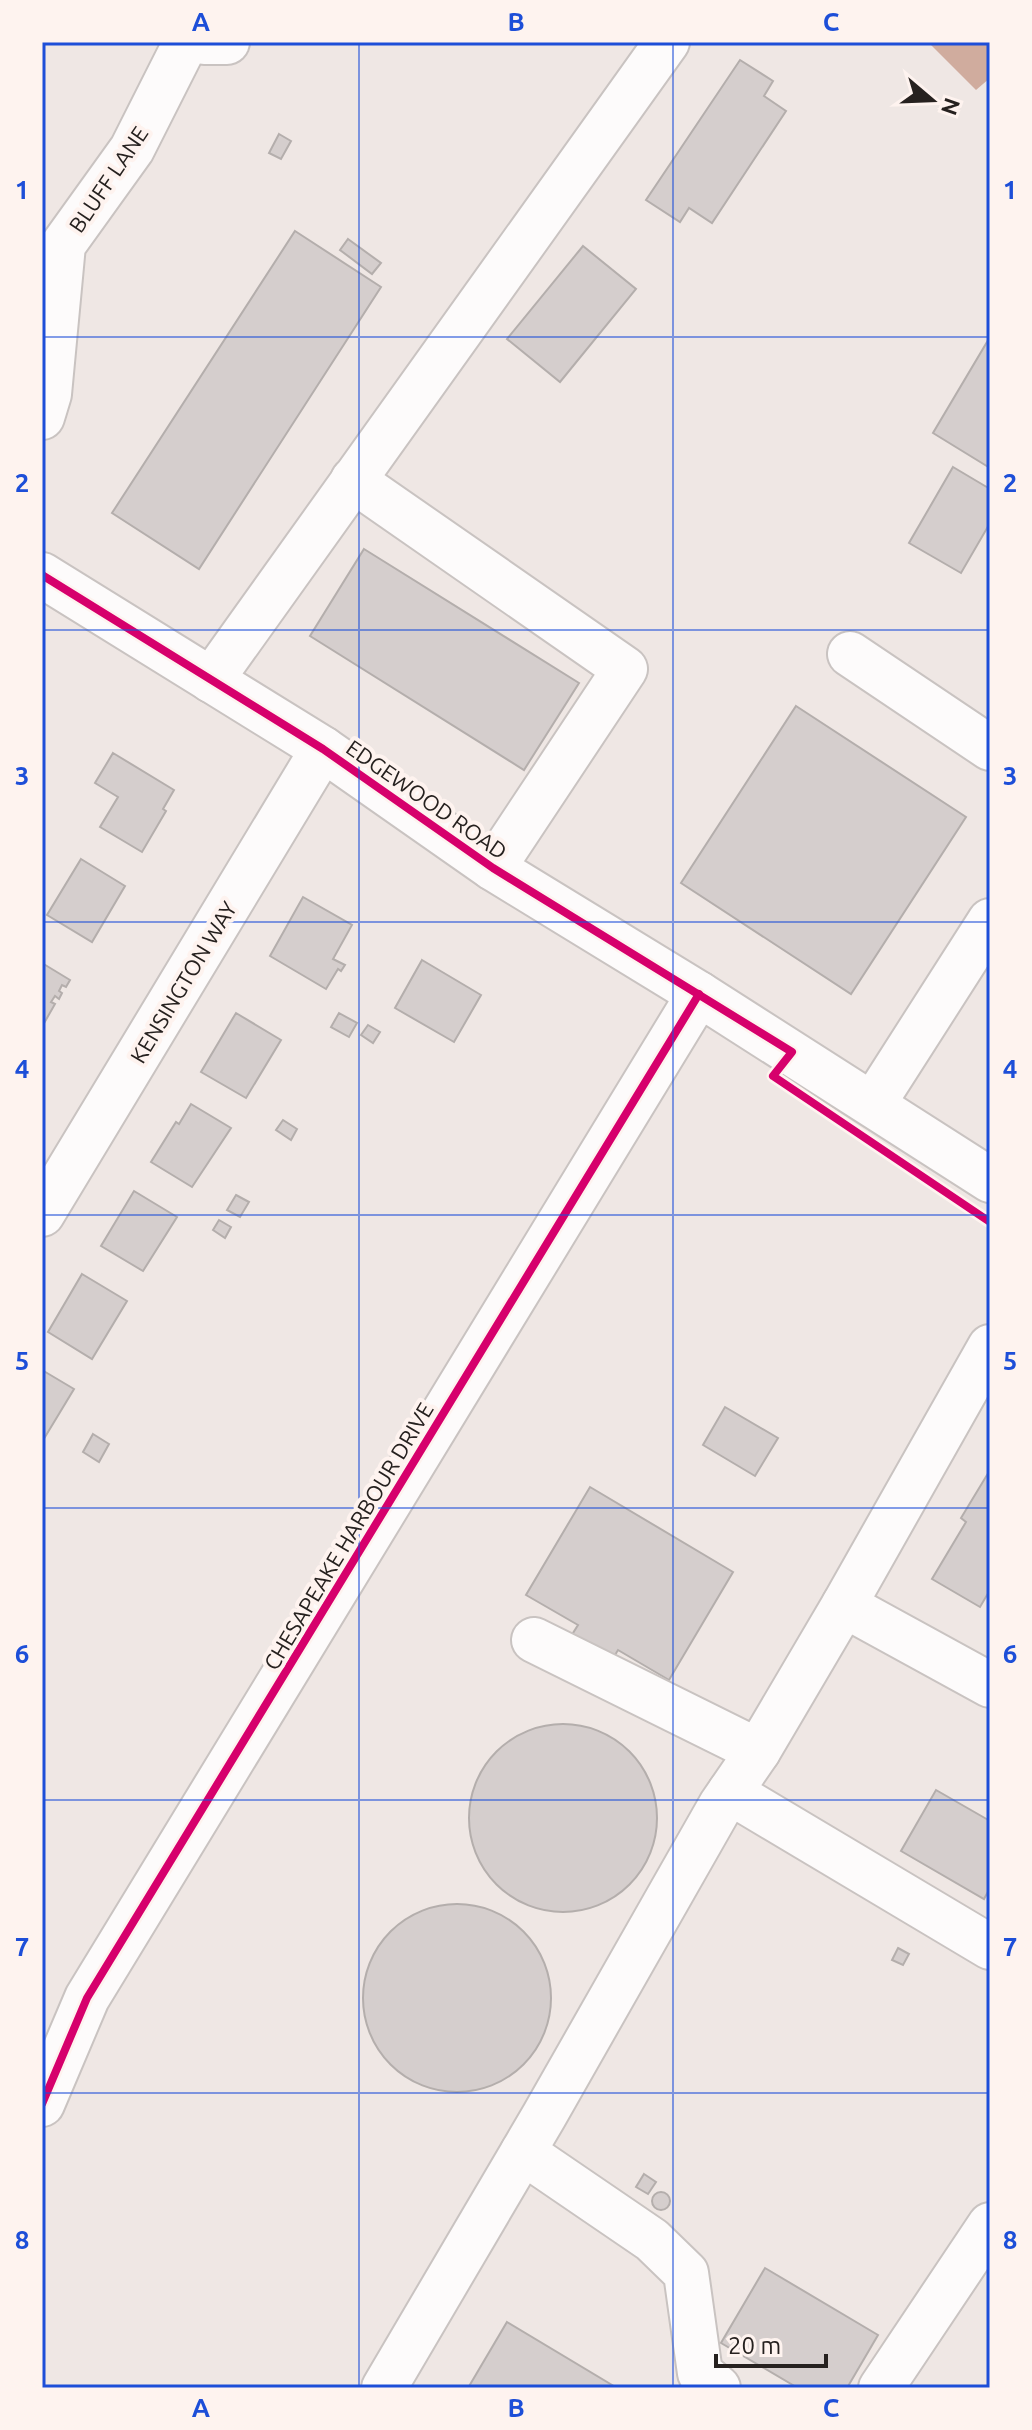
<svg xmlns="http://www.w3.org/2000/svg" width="1032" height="2430" viewBox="0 0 1032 2430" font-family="Ubuntu,sans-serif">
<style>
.water{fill:#d0ac9e}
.building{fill:#d5cecd;stroke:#b4aeac;stroke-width:2}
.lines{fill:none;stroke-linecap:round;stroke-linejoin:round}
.minor-casing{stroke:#c9c3c1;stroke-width:48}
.minor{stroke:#fdfbfb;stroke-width:44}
.cycleway-casing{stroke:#fef3ef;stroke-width:13}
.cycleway{stroke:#d6006c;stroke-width:8}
.grid{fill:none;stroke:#1d4ed8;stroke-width:2;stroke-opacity:0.55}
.labels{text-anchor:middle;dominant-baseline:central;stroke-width:8;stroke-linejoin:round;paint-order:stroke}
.street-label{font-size:22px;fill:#26211f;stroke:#fef3ef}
.neatline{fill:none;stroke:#1d4ed8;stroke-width:3}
.grid-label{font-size:26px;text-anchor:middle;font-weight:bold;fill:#1d4ed8}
</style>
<rect width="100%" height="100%" fill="#efe7e4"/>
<!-- water -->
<path class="water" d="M928 42H990V78L976 90Z"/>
<!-- building -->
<g class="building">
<path d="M740 60 773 81 764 96 786 111 712 223 689 208 680 222 646 200Z"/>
<path d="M279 134 291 141 281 159 269 153Z"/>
<path d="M295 231 381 287 199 569 112 513Z"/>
<path d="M348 239 381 263 372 274 340 250Z"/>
<path d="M583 246 636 289 560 382 507 339Z"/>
<path d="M990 337V468L933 433Z"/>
<path d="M953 467 990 489V523L961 573 909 543Z"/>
<path d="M364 549 579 683 524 770 310 636Z"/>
<path d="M796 706 966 817 851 994 681 883Z"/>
<path d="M113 753 174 790 163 809 166 811 142 852 100 827 118 797 95 783Z"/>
<path d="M81 859 125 886 92 942 47 915Z"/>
<path d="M303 897 352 925 333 959 345 965 341 971 338 969 326 989 270 956Z"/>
<path d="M422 960 481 995 454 1042 395 1008Z"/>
<path d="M42 963 70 980 66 987 62 985 59 991 62 993 59 999 55 996 51 1002 55 1004 43 1025Z"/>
<path d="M236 1013 281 1040 246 1098 201 1072Z"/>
<path d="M339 1013 357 1023 349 1037 331 1027Z"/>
<path d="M368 1025 380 1032 373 1043 361 1035Z"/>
<path d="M191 1104 231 1128 192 1187 151 1162 176 1122 179 1124Z"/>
<path d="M283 1120 297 1129 291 1140 276 1130Z"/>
<path d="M134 1191 177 1217 143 1271 101 1246Z"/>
<path d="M236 1195 249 1202 240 1217 227 1210Z"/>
<path d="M219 1220 231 1227 225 1238 213 1230Z"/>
<path d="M82 1274 127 1301 92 1359 48 1332Z"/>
<path d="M42 1370 74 1389 42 1442Z"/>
<path d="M725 1407 778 1438 755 1476 703 1445Z"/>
<path d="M93 1434 109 1444 99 1462 83 1452Z"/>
<path d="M990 1470V1590L980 1607 932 1579 966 1522 961 1518Z"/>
<path d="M590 1487 733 1572 669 1680 618 1650 609 1665 568 1641 578 1625 526 1595Z"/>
<circle cx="563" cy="1818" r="94"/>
<path d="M936 1790 990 1821V1888L984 1899 901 1851Z"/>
<circle cx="457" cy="1998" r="94"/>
<path d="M898 1948 909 1954 903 1965 892 1960Z"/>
<path d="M644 2174 656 2182 648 2194 636 2187Z"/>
<circle cx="661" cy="2201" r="9"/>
<path d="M765 2268 878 2335 847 2388H798L721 2343Z"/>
<path d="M507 2322 617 2388H468Z"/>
</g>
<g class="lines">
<!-- minor casing -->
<g class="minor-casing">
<g id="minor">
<path d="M204 42H227"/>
<path d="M42 417 49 394 63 245 132 149 186 42"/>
<path d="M353 480 625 669 493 868"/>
<path d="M42 575 323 749 493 868 699 994 990 1180"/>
<path d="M850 654 990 748"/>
<path d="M211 680 667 42"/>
<path d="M873 1104 990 921"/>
<path d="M42 1214 323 749"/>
<path d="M844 1605 990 1685"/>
<path d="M534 1640 758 1751"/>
<path d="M730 1792 990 1947"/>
<path d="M42 2104 87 1998 699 994"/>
<path d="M523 2152 652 2240 686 2273 700 2373 718 2388"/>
<path d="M384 2388 544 2116 721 1805 758 1751 844 1605 990 1347"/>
<path d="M881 2388 990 2225"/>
</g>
</g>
<!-- minor -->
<use href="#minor" class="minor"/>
<!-- cycleway casing -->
<g class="cycleway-casing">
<g id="cycleway">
<path d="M42 575 323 749 493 868 792 1052 773 1076 990 1222"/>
<path d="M42 2104 87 1998 699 994"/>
</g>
</g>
<!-- cycleway -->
<use href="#cycleway" class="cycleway"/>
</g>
<!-- grid -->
<path class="grid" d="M359 42V2388M673 42V2388M42 337H990M42 630H990M42 922H990M42 1215H990M42 1508H990M42 1800H990M42 2093H990"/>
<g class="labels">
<!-- street labels -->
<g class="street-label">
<text transform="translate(108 179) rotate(-56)">BLUFF LANE</text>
<text transform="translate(427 799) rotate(35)">EDGEWOOD ROAD</text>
<text transform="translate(183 982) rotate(-59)">KENSINGTON WAY</text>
<text transform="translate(348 1536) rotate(-59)">CHESAPEAKE HARBOUR DRIVE</text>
</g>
</g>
<!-- border -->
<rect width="1032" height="2430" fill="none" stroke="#fef3ef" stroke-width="88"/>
<!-- north arrow -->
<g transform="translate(932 100) rotate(109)" stroke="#fef3ef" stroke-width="6" paint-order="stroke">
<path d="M0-6L14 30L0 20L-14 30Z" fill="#26211f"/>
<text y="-12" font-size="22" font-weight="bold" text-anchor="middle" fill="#26211f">N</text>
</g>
<!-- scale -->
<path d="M716 2354v12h110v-12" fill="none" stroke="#26211f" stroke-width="4"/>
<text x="728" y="2354" font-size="24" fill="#26211f" stroke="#fef3ef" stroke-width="6" paint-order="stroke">20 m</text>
<rect x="44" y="44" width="944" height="2342" class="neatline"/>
<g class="grid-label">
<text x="201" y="31">A</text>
<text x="516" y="31">B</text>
<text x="831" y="31">C</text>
<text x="22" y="199">1</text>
<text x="1010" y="199">1</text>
<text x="22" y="492">2</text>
<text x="1010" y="492">2</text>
<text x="22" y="785">3</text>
<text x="1010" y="785">3</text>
<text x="22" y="1078">4</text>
<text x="1010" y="1078">4</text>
<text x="22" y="1370">5</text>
<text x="1010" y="1370">5</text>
<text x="22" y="1663">6</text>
<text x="1010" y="1663">6</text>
<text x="22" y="1956">7</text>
<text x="1010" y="1956">7</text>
<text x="22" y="2249">8</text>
<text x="1010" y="2249">8</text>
<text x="201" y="2417">A</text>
<text x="516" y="2417">B</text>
<text x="831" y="2417">C</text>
</g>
</svg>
